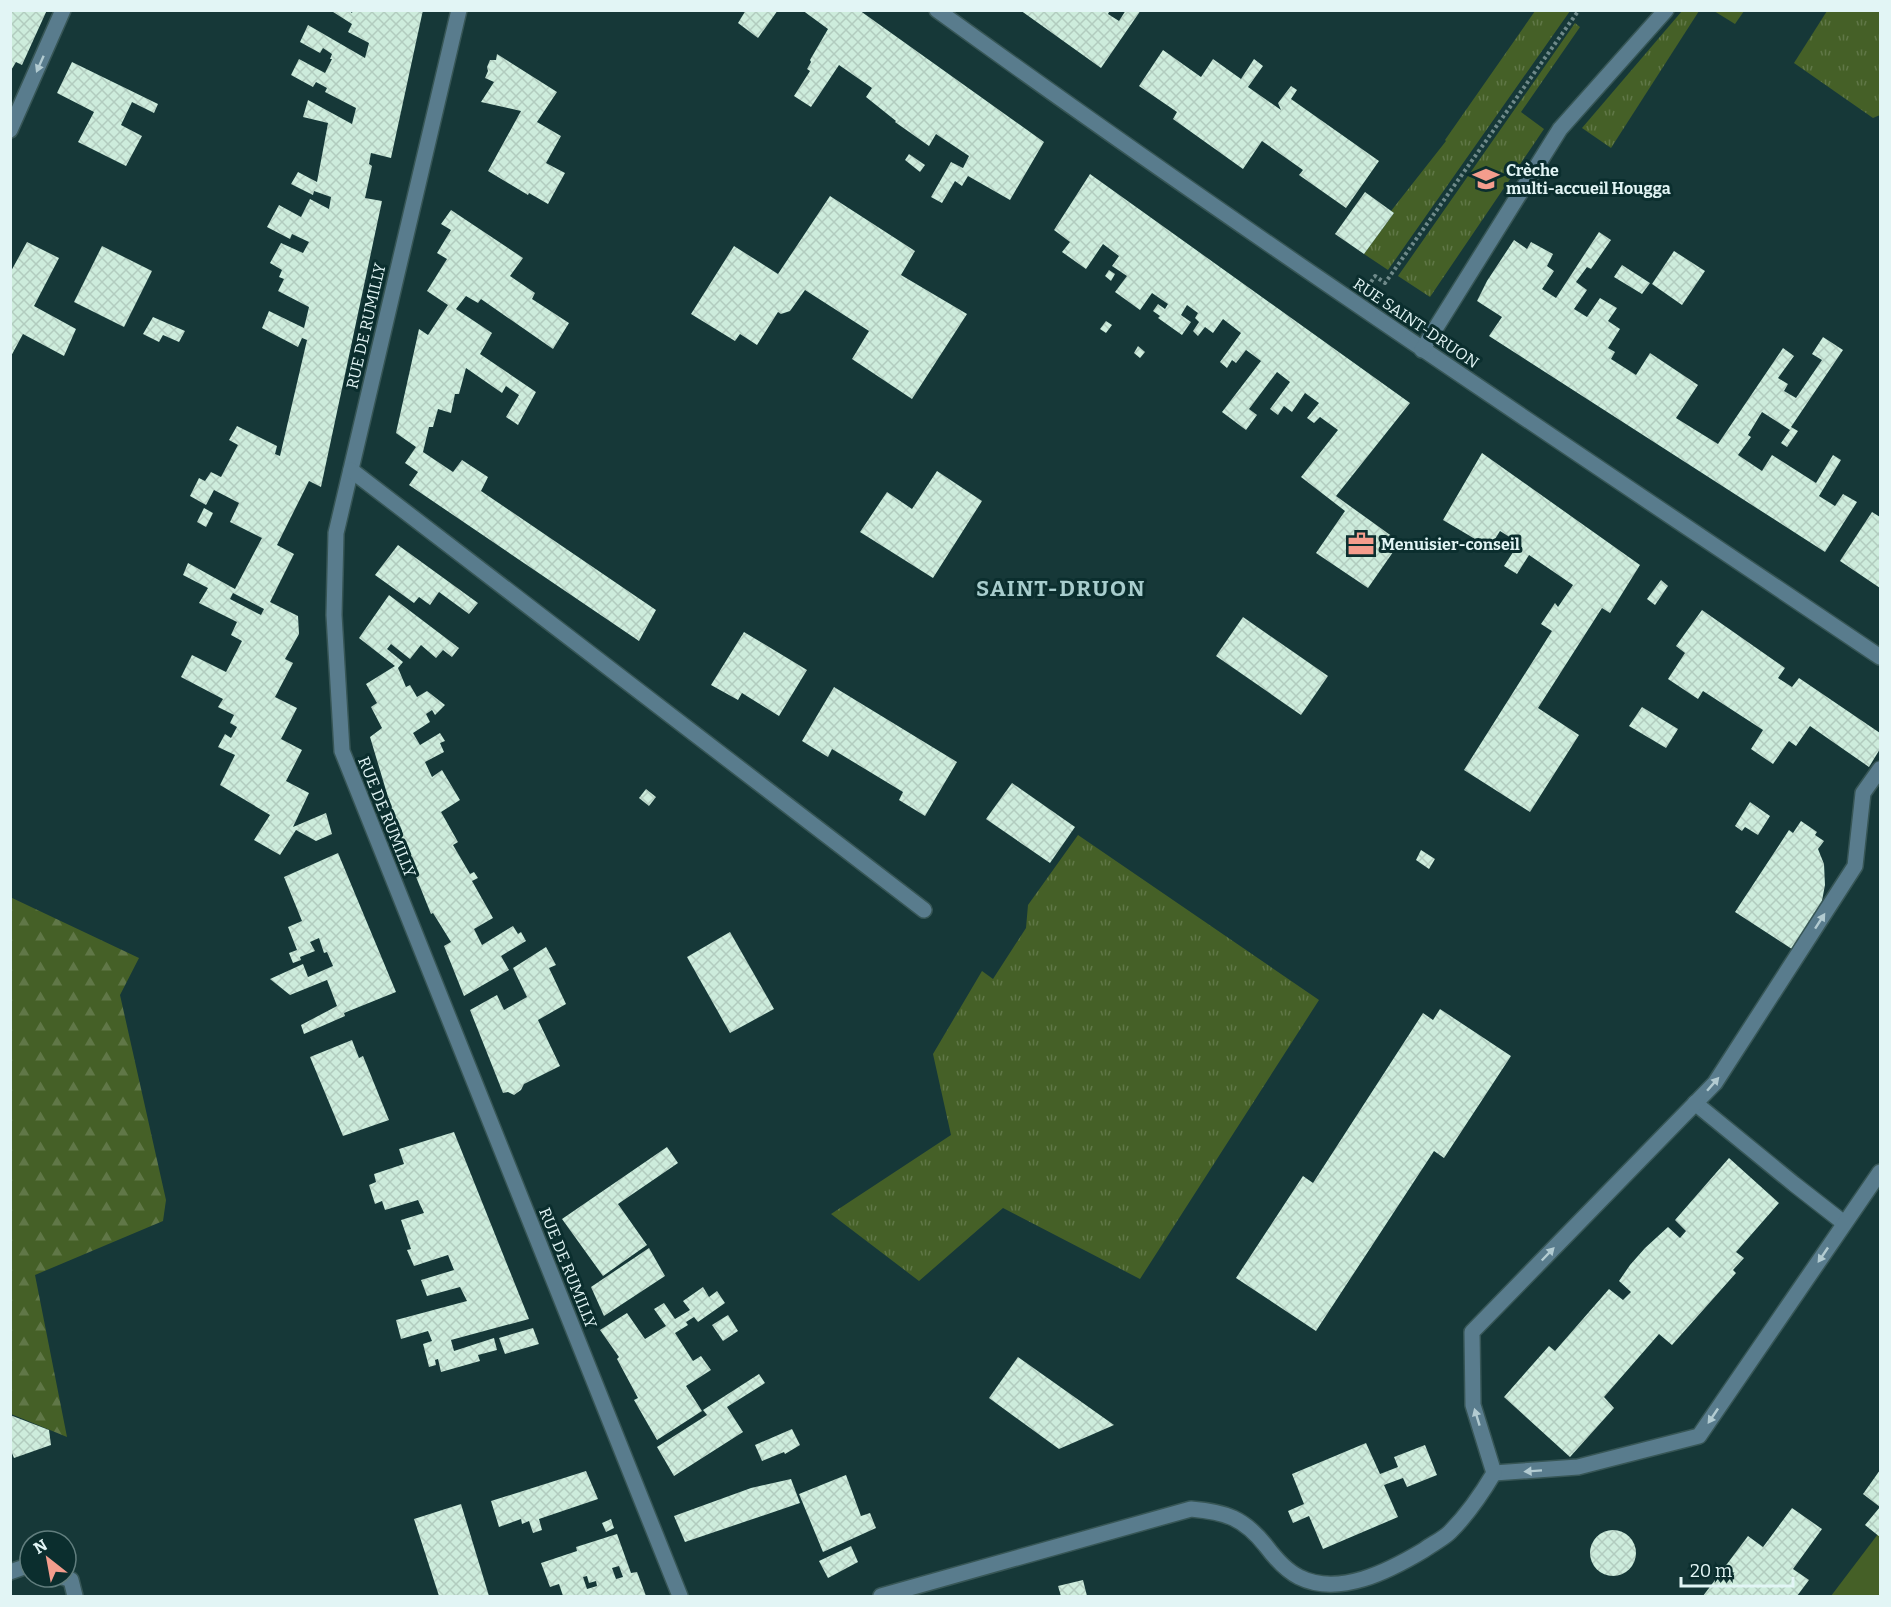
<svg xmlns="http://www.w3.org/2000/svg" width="1891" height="1607" viewBox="0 0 1891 1607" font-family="Bitter,serif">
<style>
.grass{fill:url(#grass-tufts)}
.forest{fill:url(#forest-firs)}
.garden{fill:#456027}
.building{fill:url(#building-cross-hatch);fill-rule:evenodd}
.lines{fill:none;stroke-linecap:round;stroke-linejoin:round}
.minor-casing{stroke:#375656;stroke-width:18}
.path{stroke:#6f8a8a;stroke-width:4;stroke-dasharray:3 3;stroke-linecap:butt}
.minor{stroke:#597c8d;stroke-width:15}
.oneway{fill:#b2cbd1}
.labels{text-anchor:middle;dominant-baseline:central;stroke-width:6;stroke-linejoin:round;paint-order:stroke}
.poi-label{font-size:16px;font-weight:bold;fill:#e2f5f5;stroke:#0b2e2e;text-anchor:start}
.street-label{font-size:16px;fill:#e2f5f5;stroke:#0b2e2e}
.district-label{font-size:22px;font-weight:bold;letter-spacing:1.5px;fill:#a8cdcd;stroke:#0b2e2e}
</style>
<defs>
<pattern id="grass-tufts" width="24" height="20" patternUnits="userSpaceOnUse" patternTransform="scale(1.5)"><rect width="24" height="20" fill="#456027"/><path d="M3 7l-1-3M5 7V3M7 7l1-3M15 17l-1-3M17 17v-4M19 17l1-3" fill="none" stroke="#607747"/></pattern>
<pattern id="forest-firs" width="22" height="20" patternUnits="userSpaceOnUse" patternTransform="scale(1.5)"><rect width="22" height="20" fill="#456027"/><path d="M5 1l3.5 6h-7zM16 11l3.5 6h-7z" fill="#607747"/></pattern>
<pattern id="building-cross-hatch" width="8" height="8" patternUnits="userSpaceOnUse" patternTransform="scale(1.5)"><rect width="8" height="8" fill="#cdecdc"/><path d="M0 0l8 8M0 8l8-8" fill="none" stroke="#b2ccbf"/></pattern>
</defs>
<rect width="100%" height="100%" fill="#163838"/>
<!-- grass -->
<g class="grass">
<path d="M1535 11H1570L1388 270 1364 254 1394 213 1391 211 1446 141 1445 140Z"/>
<path d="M1682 11H1699L1611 148 1582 128Z"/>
<path d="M1714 11 1744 10V11L1735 24Z"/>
<path d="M1827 11H1880V115L1873 118 1794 63Z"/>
<path d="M1575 23 1580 27 1521 112 1544 129 1430 297 1398 276Z"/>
<path d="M1078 835 1319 1000 1140 1279 1003 1208 919 1281 831 1214 951 1135 933 1054 982 971 993 979 1026 928 1028 905Z"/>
</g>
<!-- forest -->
<path class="forest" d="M10 897 139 958 120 995 166 1200 163 1221 35 1275 67 1437 11 1414Z"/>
<!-- garden -->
<path class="garden" d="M1878 1534 1880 1537V1596H1831Z"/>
<!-- building -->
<g class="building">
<path d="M10 10H47L22 65 16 62 10 72Z"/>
<path d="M330 10H348L352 13 353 10H423L391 158 371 153 369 164 372 166 365 198 382 201 321 487 309 481 277 545 294 554 270 602 298 616 299 634 285 659 293 663 275 697 297 708 281 739 302 750 286 781 309 793 293 827 326 813 332 834 316 841 296 830 280 855 254 840 270 815 220 785 235 755 218 747 225 734 231 738 237 727 230 723 234 715 218 707 223 699 181 677 192 655 226 672 242 641 231 635 237 622 199 603 208 588 183 575 188 563 235 589 262 538 230 522 239 503 214 490 206 505 190 496 199 478 205 481 211 472 221 477 238 445 229 440 237 426 277 446 275 454 280 456 307 340 302 338 298 347 262 328 269 311 304 328 309 307 278 291 284 279 279 277 282 270 270 263 281 243 303 253 309 242 292 234 290 239 267 227 279 205 301 217 310 199 329 209 331 197 314 191 313 195 291 184 298 172 317 182 328 123 303 117 308 100 352 124 356 108 325 92 327 88 316 82 313 87 291 75 299 59 325 73 332 59H330L332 54 323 48 320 53 300 42 308 25 365 58 369 43 348 32 352 24ZM233 593 264 609 261 615 230 599Z"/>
<path d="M746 10H778L758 38 738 23Z"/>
<path d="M802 10H859L1044 142 1010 200 968 176 962 186 955 181 942 203 931 197 951 162 963 168 969 156 936 134 929 146 895 122 896 121 866 97 872 88 839 65 811 107 794 96 810 71 807 69 811 62 810 60 828 29Z"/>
<path d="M1020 10H1110L1108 14 1119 21 1126 10H1141L1101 68Z"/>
<path d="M1163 50 1201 77 1213 59 1241 79 1254 59 1263 66 1248 87 1281 110 1278 103 1291 86 1297 90 1291 99 1379 161 1346 208 1299 175 1303 170 1262 141 1243 169 1173 119 1177 112 1139 86Z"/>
<path d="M497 54 557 92 537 122 561 136 546 163 565 173 548 204 529 193 528 195 488 171 521 111 481 102 494 82 485 78 488 71 487 67 490 60H496Z"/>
<path d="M72 62 158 104 154 113 132 102 121 125 142 136 126 166 78 142 94 112 57 93Z"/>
<path d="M909 154 925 165 920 172 905 160Z"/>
<path d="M1090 174 1410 403 1336 496 1400 542 1368 588 1316 553 1345 511 1301 477 1338 430 1320 417 1314 423 1307 418 1319 403 1305 393 1292 412 1284 406 1278 415 1270 409 1290 382 1277 372 1249 409 1257 415 1246 430 1222 412 1261 361 1246 350 1236 363 1232 360 1227 368 1220 362 1241 333 1223 319 1213 333 1205 327 1198 336 1193 331 1199 322 1195 318 1198 313 1187 305 1181 315 1191 322 1182 335 1158 318 1160 316 1153 311 1158 304 1165 309 1168 304 1152 293 1140 310 1115 292 1127 276 1112 266 1119 256 1103 244 1086 269 1062 252 1070 242 1054 230Z"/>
<path d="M1365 192 1394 213 1364 254 1335 234Z"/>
<path d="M830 196 915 251 901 275 967 314 912 399 852 359 869 331 805 290 790 311 781 314 778 312 757 345 740 334 735 341 691 314 734 246 778 274Z"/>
<path d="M451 210 523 258 510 276 535 293 532 299 569 323 553 349 481 299 478 303 466 296 456 309 492 333 480 354 536 392 518 425 506 417 519 395 506 386 502 393 466 368 459 394H455L451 413 438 409 433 427H429L423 452 453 472 462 460 488 477 481 491 656 610 639 641 409 485 418 472 405 463 416 447 396 433 419 329 428 335 448 305 427 291 447 259 437 253 451 230 441 224Z"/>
<path d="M1599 232 1611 240 1591 269 1587 267 1576 282 1587 290 1574 309 1587 317 1600 298 1617 308 1608 321 1620 329 1608 348 1615 352 1611 359 1636 375 1650 353 1698 385 1676 418 1718 444 1783 348 1794 356 1778 378 1788 384 1784 391 1796 398 1822 360 1812 354 1823 337 1843 350 1791 427 1798 431 1787 447 1781 443 1790 430 1762 412 1748 435 1751 437 1738 455 1762 471 1772 455 1816 483 1833 455 1841 460 1819 496 1835 506 1843 494 1857 502 1825 552 1489 336 1502 317 1477 301 1487 281 1514 240 1527 249 1531 242 1553 254 1547 266 1554 271 1542 289 1556 298Z"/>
<path d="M27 242 59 258 34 306 76 329 64 356 23 334 10 358V273Z"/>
<path d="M102 246 152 271 124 327 74 302Z"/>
<path d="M1674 251 1705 271 1682 305 1652 284Z"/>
<path d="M1622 265 1650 283 1642 294 1614 277Z"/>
<path d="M1109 270 1115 274 1111 281 1105 276Z"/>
<path d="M153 317 185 331 179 342 163 335 159 342 143 334Z"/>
<path d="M1106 321 1112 325 1106 333 1100 329Z"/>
<path d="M1138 346 1145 352 1140 358 1134 353Z"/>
<path d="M1482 453 1640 565 1610 613 1602 608 1538 708 1579 735 1530 812 1464 770 1552 631 1541 624 1555 603 1558 607 1573 585 1529 555 1517 574 1504 566 1519 543 1500 531 1487 552 1473 543 1475 539 1443 520Z"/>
<path d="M937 471 982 501 933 578 860 532 887 492 912 509Z"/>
<path d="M204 508 213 513 206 527 197 522Z"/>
<path d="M1872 512 1880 517V588L1840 561Z"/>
<path d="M398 545 478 603 469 614 439 592 430 605 419 597 414 603 375 575Z"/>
<path d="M1661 580 1668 586 1655 605 1647 599Z"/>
<path d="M389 595 459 648 452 657 443 650 436 658 421 645 410 659 391 644 387 649 403 662 398 668 406 687 410 685 417 697 427 691 445 705 435 715 432 710 426 714 430 722 413 733 420 745 440 733 445 741 440 743 444 752 425 762 432 777 442 770 460 800 441 812 458 842 453 845 470 874 474 872 478 878 472 881 493 918 474 929 482 945 513 926 518 934 521 932 526 941 501 956 509 970 464 996 444 946 451 942 433 913 431 914 400 837 370 737 382 728 371 707 377 703 366 684 395 666 359 638Z"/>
<path d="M1702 610 1785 668 1778 678 1792 687 1799 678 1880 733V749L1869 767 1810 726 1796 746 1789 741 1773 764 1751 749 1763 730 1703 691 1698 699 1668 679 1685 653 1676 646Z"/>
<path d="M1243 617 1328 676 1301 715 1216 656Z"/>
<path d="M744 632 807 670 779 716 742 693 738 700 711 685Z"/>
<path d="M834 687 957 762 925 816 899 800 903 792 832 749 828 757 802 741Z"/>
<path d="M1642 707 1678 729 1666 748 1629 726Z"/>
<path d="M1012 783 1075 827 1050 863 986 819Z"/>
<path d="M646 789 656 797 649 806 639 798Z"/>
<path d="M1750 802 1770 816 1758 835 1745 827 1742 831 1735 826Z"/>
<path d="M1801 821 1817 832 1815 835 1824 841 1818 849 1824 864 1825 885 1821 906 1795 951 1735 912 1789 830 1793 833Z"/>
<path d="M1421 850 1435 859 1429 869 1416 860Z"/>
<path d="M338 853 396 992 344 1013 345 1016 304 1034 301 1025 337 1006 327 980 290 995 270 979 303 964 308 977 333 966 327 952 324 953 319 938 310 942 315 951 300 957 301 960 293 963 289 953 297 950 288 927 302 921 284 877Z"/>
<path d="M730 932 774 1009 730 1033 687 957Z"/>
<path d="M546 947 556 965 549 968 566 1004 538 1020 560 1066 524 1084 521 1090 514 1095 508 1092 503 1093 470 1010 497 995 504 1010 527 997 513 968Z"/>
<path d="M1440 1009 1511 1056 1444 1158 1434 1151 1316 1331 1236 1278 1303 1176 1313 1183 1423 1013 1433 1020Z"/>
<path d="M352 1040 359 1058 363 1056 389 1120 343 1136 310 1057Z"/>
<path d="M454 1132 529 1319 451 1340 454 1351 494 1338 497 1350 478 1355 480 1361 441 1372 438 1359 435 1360 436 1365 429 1367 423 1344 432 1341 428 1331 401 1339 396 1320 467 1301 460 1287 427 1296 421 1280 454 1270 448 1255 414 1266 407 1250 411 1249 401 1220 424 1213 418 1200 385 1210 382 1201 375 1204 369 1185 376 1182 374 1174 404 1164 399 1149Z"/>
<path d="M667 1147 678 1163 618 1204 647 1245 603 1276 562 1219Z"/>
<path d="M1729 1158 1779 1203 1736 1252 1744 1258 1733 1270 1736 1273 1672 1345 1659 1334 1604 1397 1614 1408 1570 1457 1504 1397 1549 1346 1555 1351 1609 1289 1623 1300 1631 1292 1619 1281 1630 1265 1645 1248 1668 1227 1680 1238 1686 1231 1675 1220Z"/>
<path d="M649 1248 665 1276 604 1316 591 1287Z"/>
<path d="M703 1287 709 1297 717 1291 725 1303 698 1322 694 1317 686 1322 688 1325 675 1333 693 1361 701 1356 711 1370 686 1386 702 1411 657 1440 634 1400 638 1398 617 1359 619 1357 600 1330 627 1313 645 1339 666 1326 654 1309 664 1303 675 1319 690 1310 683 1301Z"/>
<path d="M728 1315 738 1331 723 1341 712 1325Z"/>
<path d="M533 1328 539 1344 505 1354 499 1338Z"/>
<path d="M1018 1357 1114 1425 1059 1449 989 1398Z"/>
<path d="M759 1374 765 1383 727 1407 743 1432 674 1476 657 1447 707 1415 703 1410Z"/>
<path d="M10 1415 49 1430 51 1445 14 1458 10 1448Z"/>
<path d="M792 1429 800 1445 785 1454 784 1452 762 1461 755 1445Z"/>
<path d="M1366 1443 1380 1474 1398 1467 1394 1457 1425 1445 1437 1475 1407 1487 1403 1478 1384 1485 1398 1517 1323 1549 1309 1516 1293 1523 1288 1511 1304 1504 1292 1474Z"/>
<path d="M1880 1470V1537L1865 1525 1880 1507 1863 1494Z"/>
<path d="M586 1471 598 1499 539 1519 542 1530 533 1533 529 1521 522 1524 521 1519 499 1527 491 1501Z"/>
<path d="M846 1475 861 1516 870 1513 876 1528 823 1552 799 1494Z"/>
<path d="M791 1479 800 1503 685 1542 674 1516 751 1488Z"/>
<path d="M461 1504 489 1596H439L414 1519Z"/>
<path d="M1792 1508 1822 1529 1793 1569 1809 1580 1797 1596H1703L1748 1536 1763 1547Z"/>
<path d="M611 1519 614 1528 606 1532 602 1523Z"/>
<circle cx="1613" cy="1553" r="23"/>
<path d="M617 1534 631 1573 637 1572 646 1596H563L559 1584 550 1587 541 1563 577 1551 576 1547ZM619 1566 623 1577 616 1579 612 1568ZM587 1576 589 1583 596 1581 597 1586 587 1589 583 1577Z"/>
<path d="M851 1546 858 1562 828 1578 819 1561Z"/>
<path d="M1083 1580 1087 1596H1061L1058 1586Z"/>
</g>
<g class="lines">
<!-- minor casing -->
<g class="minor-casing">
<g id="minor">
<path d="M459 10 336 533 334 615 342 751 680 1596"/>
<path d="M937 10C1246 234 1564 444 1880 657"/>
<path d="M10 130 63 10"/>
<path d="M1422 350 1560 129 1666 10"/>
<path d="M351 470 924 910"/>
<path d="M1695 1103 1794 1184 1844 1223"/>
<path d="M1494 1473 1578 1467 1699 1436 1880 1172"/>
<path d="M10 1572 30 1565"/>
<path d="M63 1577 71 1580 75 1596"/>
<path d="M881 1596 1191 1509C1226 1512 1244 1518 1266 1546 1275 1558 1285 1570 1299 1577 1339 1597 1389 1571 1424 1550 1432 1544 1443 1539 1450 1532 1468 1514 1481 1495 1494 1473L1473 1405 1472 1332 1715 1083 1855 866 1863 793 1880 769"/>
</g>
</g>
<!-- path -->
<path class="path" d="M1371 282 1375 276 1385 283 1579 10"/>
<!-- minor -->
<use href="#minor" class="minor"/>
</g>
<!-- one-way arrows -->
<defs><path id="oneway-solid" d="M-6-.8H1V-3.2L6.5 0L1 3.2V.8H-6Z" transform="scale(1.5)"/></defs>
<g class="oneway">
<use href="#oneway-solid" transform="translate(40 64) rotate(114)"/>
<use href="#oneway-solid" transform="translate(1820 921) rotate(-57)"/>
<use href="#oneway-solid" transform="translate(1713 1084) rotate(-49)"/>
<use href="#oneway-solid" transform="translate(1548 1254) rotate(-46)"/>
<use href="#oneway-solid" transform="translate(1823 1255) rotate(124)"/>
<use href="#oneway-solid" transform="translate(1713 1416) rotate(124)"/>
<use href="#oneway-solid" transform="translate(1477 1417) rotate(-107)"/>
<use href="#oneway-solid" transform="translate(1533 1471) rotate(176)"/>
</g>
<!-- icons -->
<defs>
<g id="school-bare" transform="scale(2.07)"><path d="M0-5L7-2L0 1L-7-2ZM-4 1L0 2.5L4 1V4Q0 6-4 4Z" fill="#f49d8d" stroke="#0b2e2e" stroke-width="2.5" paint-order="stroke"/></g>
<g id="office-bare" transform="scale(2.07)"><path d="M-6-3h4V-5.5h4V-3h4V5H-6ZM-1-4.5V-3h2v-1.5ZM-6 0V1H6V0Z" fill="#f49d8d" stroke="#0b2e2e" stroke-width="2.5" paint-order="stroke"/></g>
</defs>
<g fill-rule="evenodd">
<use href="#school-bare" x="1486" y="179"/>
<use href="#office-bare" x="1361" y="544"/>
</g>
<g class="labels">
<!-- poi labels -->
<g class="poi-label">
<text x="1506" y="170">Crèche<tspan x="1506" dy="18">multi-accueil Hougga</tspan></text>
<text x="1381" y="544">Menuisier-conseil</text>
</g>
<!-- street labels -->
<g class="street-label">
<text transform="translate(1416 323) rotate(34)">RUE SAINT-DRUON</text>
<text transform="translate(366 326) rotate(-77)">RUE DE RUMILLY</text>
<text transform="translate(387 817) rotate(68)">RUE DE RUMILLY</text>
<text transform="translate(568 1268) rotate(68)">RUE DE RUMILLY</text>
</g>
<!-- district labels -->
<g class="district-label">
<text x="1061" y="588">SAINT-DRUON</text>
</g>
</g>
<!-- border -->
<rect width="1891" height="1607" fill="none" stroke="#e2f5f5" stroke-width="24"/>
<!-- north arrow -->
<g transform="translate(48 1559) rotate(329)"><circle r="28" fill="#0b2e2e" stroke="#617e7e" stroke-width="1.5"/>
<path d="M0-4.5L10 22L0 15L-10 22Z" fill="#f49d8d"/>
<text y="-9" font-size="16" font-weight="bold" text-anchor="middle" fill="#e2f5f5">N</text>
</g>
<!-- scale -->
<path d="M1681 1577v9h112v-9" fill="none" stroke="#e2f5f5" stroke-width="3"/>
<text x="1690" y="1577" font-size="18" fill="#e2f5f5" stroke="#0b2e2e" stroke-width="4.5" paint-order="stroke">20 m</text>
</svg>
